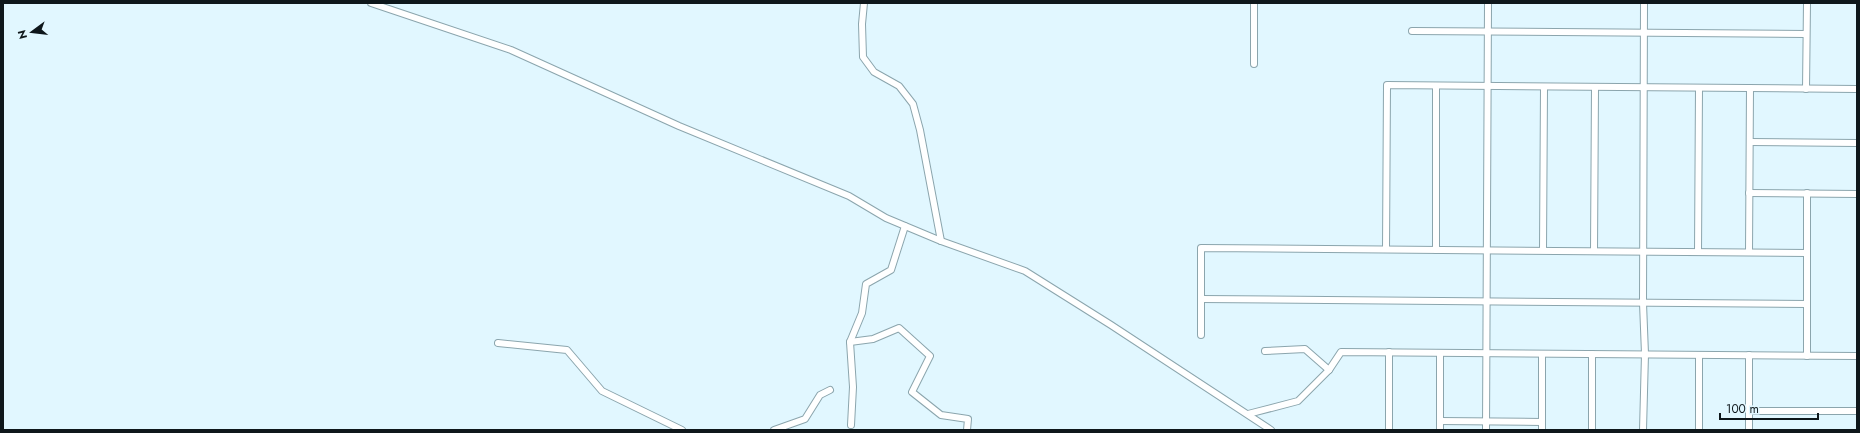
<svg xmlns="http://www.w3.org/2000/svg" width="1860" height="433" viewBox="0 0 1860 433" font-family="Jost,sans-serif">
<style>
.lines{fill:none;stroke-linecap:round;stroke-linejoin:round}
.street-casing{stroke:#8ba5ad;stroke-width:8}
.street{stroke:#fff;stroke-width:6}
</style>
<rect width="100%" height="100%" fill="#e1f7ff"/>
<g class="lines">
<!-- street casing -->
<g class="street-casing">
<g id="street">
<path d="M371 3 511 50 679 126 849 196 886 218 941 241 1025 271 1111 325 1271 430"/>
<path d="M864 3 862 24 863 57 874 72 899 86 913 104 920 130 941 241"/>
<path d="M1412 31 1806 34"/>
<path d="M1254 64V3"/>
<path d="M1806 89 1807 3"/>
<path d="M1750 142 1857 143"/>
<path d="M1749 193 1857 194"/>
<path d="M1386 249 1387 85 1857 89"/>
<path d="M1436 250V86"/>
<path d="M1543 250 1544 87"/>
<path d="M1594 251 1595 87"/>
<path d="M1698 252 1699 88"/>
<path d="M1749 252 1750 88"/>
<path d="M1201 299 1807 304"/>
<path d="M1201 335V248L1807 253"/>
<path d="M850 342 873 339 899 328 930 356 912 392 941 415 968 419 967 430"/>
<path d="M498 343 567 350 602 391 682 430"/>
<path d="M1265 351 1305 349 1329 370"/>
<path d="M1807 356V193"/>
<path d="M1749 411H1857"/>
<path d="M1248 414 1298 401 1329 370 1341 352 1857 356"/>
<path d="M1440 421 1542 422"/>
<path d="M851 425 853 387 850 342 862 313 866 284 891 270 905 226"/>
<path d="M774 430 805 419 820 395 830 390"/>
<path d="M1389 430V352"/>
<path d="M1440 430V353"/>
<path d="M1486 430 1488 3"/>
<path d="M1542 430V354"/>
<path d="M1592 430V354"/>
<path d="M1643 430 1645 354 1643 303 1644 3"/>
<path d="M1699 430V355"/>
<path d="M1749 430V355"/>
</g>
</g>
<!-- street -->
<use href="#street" class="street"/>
</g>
<!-- border -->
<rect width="1860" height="433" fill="none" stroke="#0e171b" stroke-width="8"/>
<!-- north arrow -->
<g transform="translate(32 32) rotate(255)" stroke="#e1f7ff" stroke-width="3" paint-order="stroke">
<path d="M0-3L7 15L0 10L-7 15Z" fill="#0e171b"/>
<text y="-6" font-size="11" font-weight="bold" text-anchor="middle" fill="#0e171b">N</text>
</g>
<!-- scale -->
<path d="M1720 413v6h98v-6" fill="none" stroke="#0e171b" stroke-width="2"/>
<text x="1726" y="413" font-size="12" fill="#0e171b" stroke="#e1f7ff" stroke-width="3" paint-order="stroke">100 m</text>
</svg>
